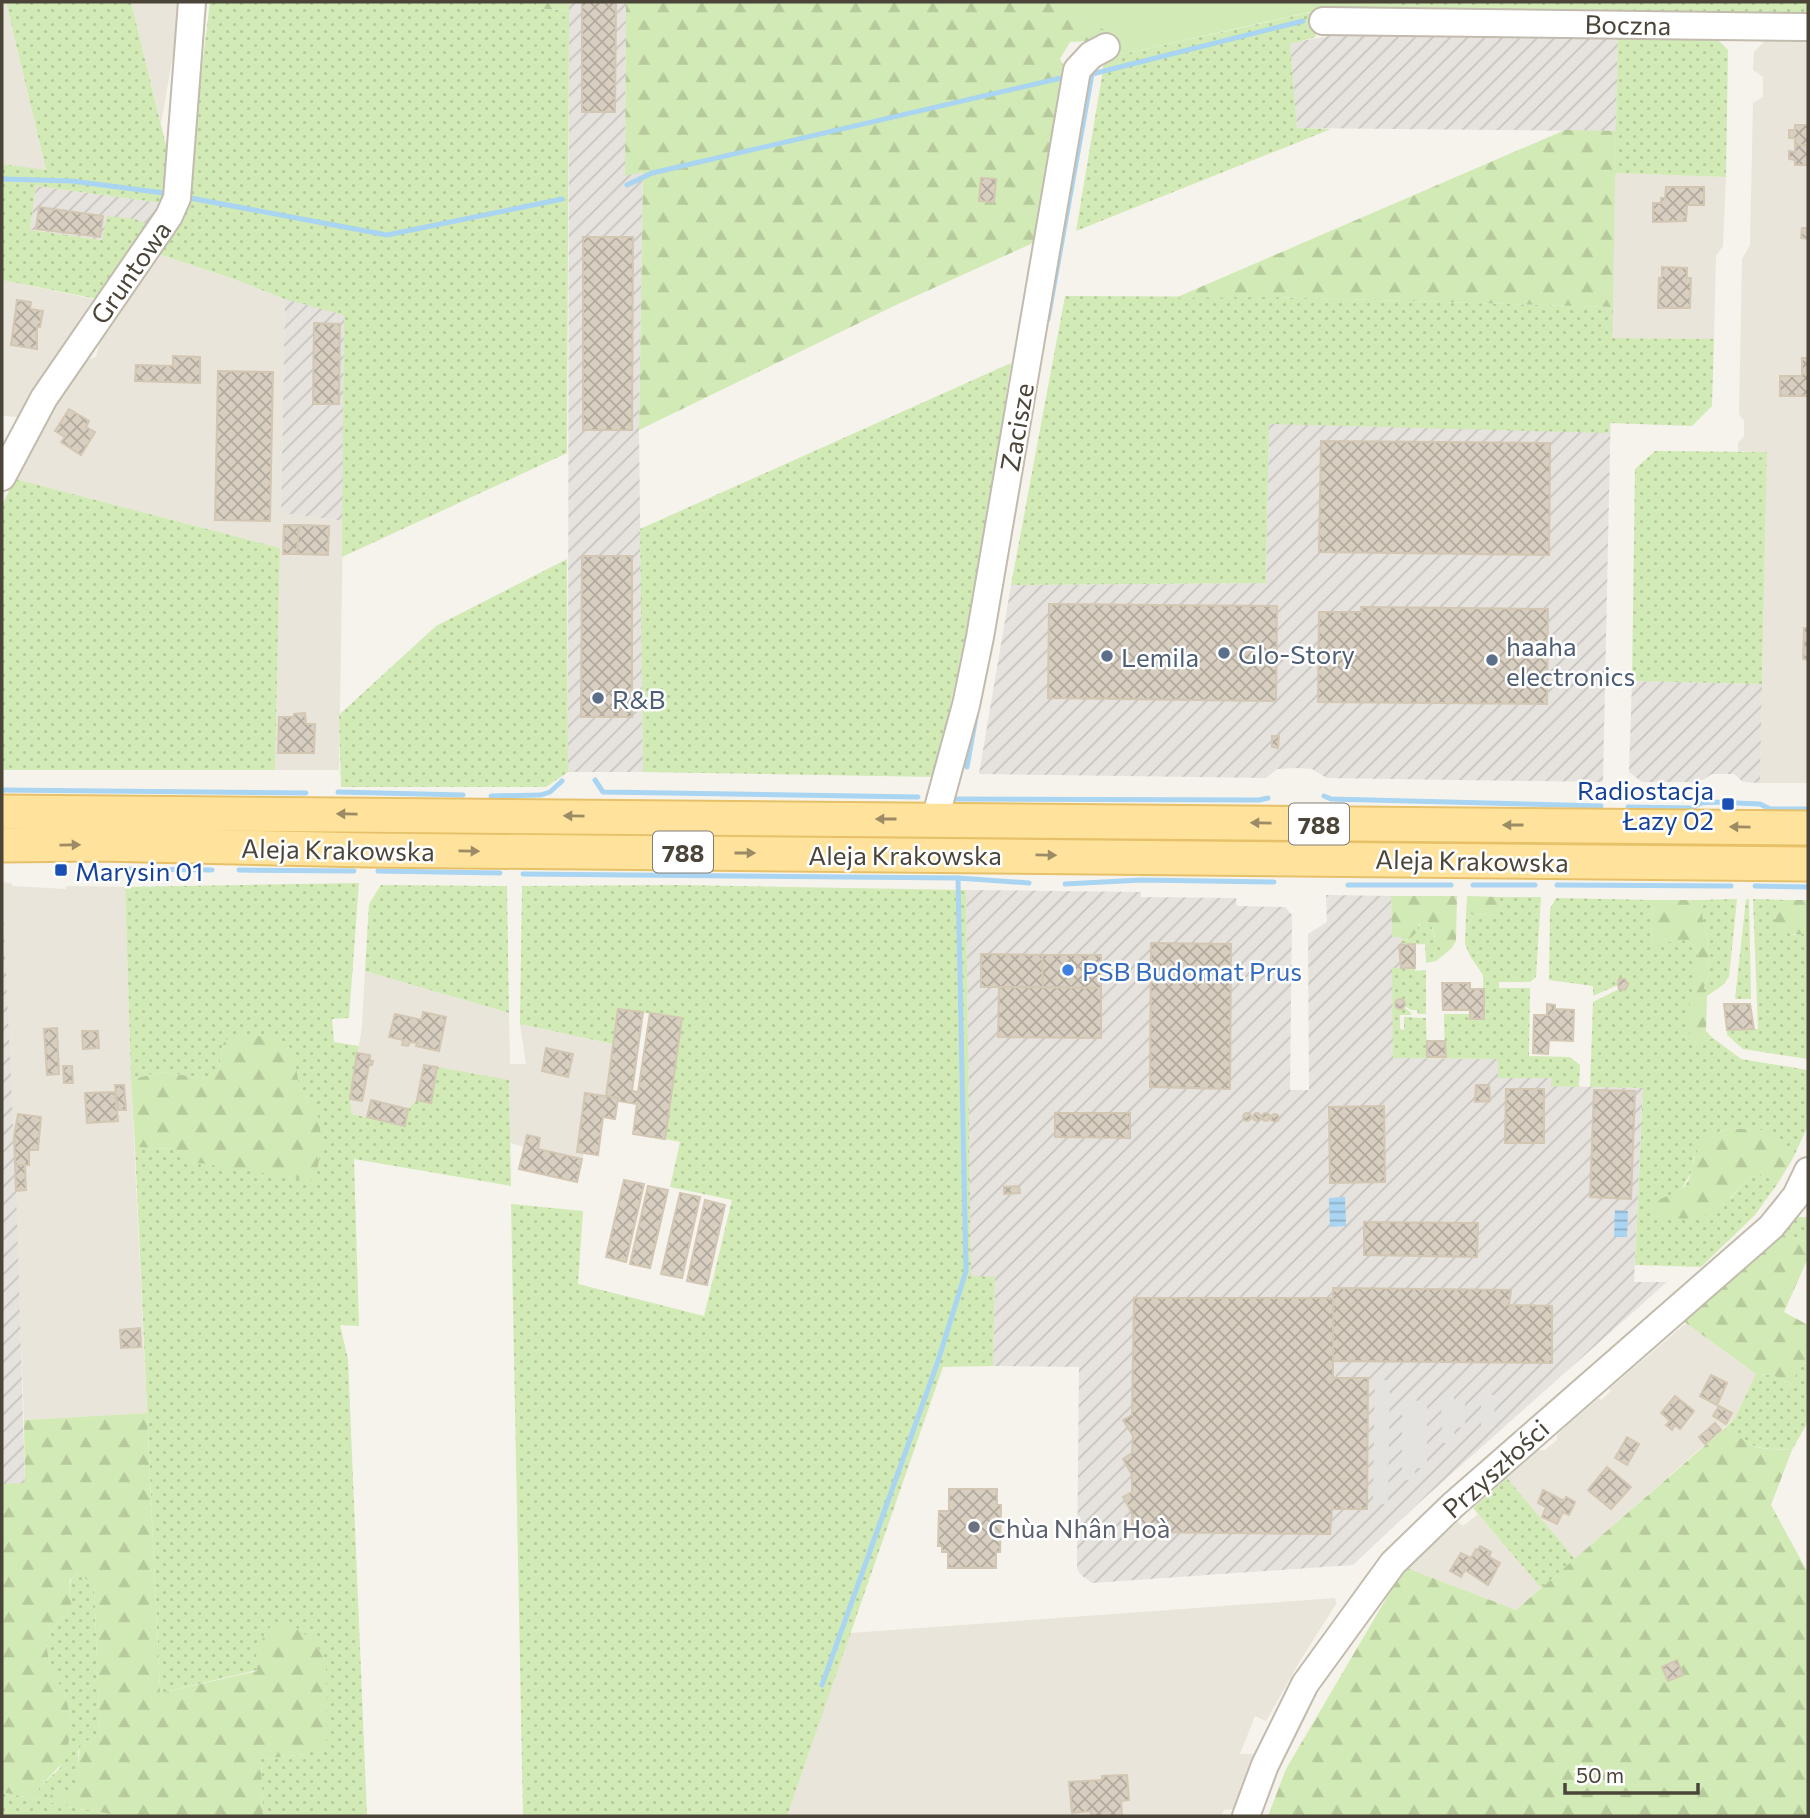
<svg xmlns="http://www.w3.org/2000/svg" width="1810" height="1818" viewBox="0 0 1810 1818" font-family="Commissioner,sans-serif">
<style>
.residential{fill:#eae5da}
.industrial{fill:url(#industrial-furrows)}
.grass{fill:url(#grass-dots)}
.forest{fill:url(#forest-firs)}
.garden{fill:#d2eab5}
.parking{fill:#e5e3e0}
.water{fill:url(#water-rules)}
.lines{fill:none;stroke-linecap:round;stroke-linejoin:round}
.stream{stroke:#a9d4f2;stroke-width:5}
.building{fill:url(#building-cross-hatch);stroke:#d3c7b4;stroke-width:2}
.minor-casing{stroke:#c2bbae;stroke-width:30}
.major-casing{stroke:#e6c16a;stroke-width:37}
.minor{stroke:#fff;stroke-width:26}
.major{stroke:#ffe39c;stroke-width:33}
.oneway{fill:#9c8c66}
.service-dot{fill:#5c6f8a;stroke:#fff;stroke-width:2.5}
.transit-dot{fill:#1a4fb4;stroke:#fff;stroke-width:2.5}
.shop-dot{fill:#3f7fe0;stroke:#fff;stroke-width:2.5}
.worship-dot{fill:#6b7280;stroke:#fff;stroke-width:2.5}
.labels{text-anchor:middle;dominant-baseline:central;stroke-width:5;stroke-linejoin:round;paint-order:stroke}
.shield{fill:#fff;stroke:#817c74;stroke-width:2}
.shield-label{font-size:24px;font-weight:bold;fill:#4b4439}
.street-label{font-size:26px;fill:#4b4439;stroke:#fff}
.service-label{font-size:26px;fill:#4e5e75;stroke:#fff;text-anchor:start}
.transit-label{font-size:26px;fill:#164399;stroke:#fff;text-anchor:end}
.shop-label{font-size:26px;fill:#366cbe;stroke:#fff;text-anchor:start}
.worship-label{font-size:26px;fill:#5b616d;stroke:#fff;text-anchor:start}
</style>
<defs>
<pattern id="industrial-furrows" width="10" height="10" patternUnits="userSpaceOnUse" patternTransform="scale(1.75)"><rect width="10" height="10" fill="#e6e2dd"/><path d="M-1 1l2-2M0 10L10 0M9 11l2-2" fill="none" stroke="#c7c3be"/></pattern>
<pattern id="grass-dots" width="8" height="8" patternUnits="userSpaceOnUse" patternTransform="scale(1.75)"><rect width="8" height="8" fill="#d2eab5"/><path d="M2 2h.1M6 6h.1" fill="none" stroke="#b6ca9c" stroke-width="1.8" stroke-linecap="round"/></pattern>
<pattern id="forest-firs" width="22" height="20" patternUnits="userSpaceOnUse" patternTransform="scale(1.75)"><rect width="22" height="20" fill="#d2eab5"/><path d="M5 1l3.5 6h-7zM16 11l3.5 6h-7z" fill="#b6ca9c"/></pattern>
<pattern id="water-rules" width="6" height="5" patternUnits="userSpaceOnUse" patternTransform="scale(1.75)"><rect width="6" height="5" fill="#a9d4f2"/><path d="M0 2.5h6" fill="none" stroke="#8caec5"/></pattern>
<pattern id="building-cross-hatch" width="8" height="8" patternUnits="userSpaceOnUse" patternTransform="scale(1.75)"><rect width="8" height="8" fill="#d8cfc1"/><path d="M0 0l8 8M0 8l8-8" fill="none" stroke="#b1aa9e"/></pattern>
</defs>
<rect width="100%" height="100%" fill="#f6f3ec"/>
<!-- residential -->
<g class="residential">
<path d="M2 2H6L46 171 2 164Z"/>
<path d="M131 2H179V20L161 124Z"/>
<path d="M1767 39H1808V783H1760L1767 453 1738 451V443L1744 436V421L1739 414 1742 259 1750 245 1753 103 1763 97V77L1753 70 1754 52Z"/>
<path d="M1615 173 1726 177 1723 246 1716 256 1714 339 1612 338Z"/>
<path d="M152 252 231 278 285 299 281 513 343 521 339 770H275L280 548 15 479 77 363 96 357 100 342 97 332Z"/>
<path d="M2 280 93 299 18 417 2 416Z"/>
<path d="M2 882 11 883 13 886 66 889V886L125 887 131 1080 147 1413 24 1420Z"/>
<path d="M365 971 509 1013 510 1064H526L520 1024 613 1044 618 1098 615 1119 603 1117 598 1155 584 1153 577 1182 519 1169 525 1147 510 1143 509 1080 431 1103 417 1101 408 1109 405 1126 352 1114 350 1099 362 1027Z"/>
<path d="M1686 1323 1756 1374 1735 1418 1575 1559 1507 1478 1538 1450H1545L1557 1440V1435L1573 1420 1599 1398 1601 1400 1611 1391 1609 1389Z"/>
<path d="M1478 1514 1541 1588 1516 1610 1407 1568 1458 1522 1463 1526Z"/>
<path d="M1335 1598 1336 1604 1300 1661 1266 1721 1255 1716 1240 1754H1253L1235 1809 1224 1810 1221 1816H787L850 1633Z"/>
</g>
<!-- industrial -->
<g class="industrial">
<path d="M569 2H626L625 175 643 171 639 430 643 772H568Z"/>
<path d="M1351 32 1618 33 1616 131 1297 128 1290 43Z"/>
<path d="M36 186 162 203 157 225 102 240 30 230Z"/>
<path d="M285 299 344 314 343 521 281 513Z"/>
<path d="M1613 307 1603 782 1327 778 1312 769 1296 768 1277 769 1266 778 979 774 1011 585 1266 583 1269 424Z"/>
<path d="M1632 681 1762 684 1760 783 1743 782 1734 774H1712L1699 782H1642L1629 772Z"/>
<path d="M2 887 16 1191 25 1484H2Z"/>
<path d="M966 890 1141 892V897L1236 898 1237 906 1285 907 1292 915 1290 1090H1309L1308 934 1327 922 1326 895 1391 896 1392 936H1402V945H1399L1401 968H1393L1394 1058 1498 1059 1499 1078H1553L1552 1086 1643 1088 1634 1282H1667L1421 1501 1353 1565 1092 1583 1081 1575 1077 1569 1079 1367 993 1366 995 1278 971 1277Z"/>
</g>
<!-- grass -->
<g class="grass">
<path d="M6 2H131L171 166V187L162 203 36 186 30 230 102 240 107 216 135 219 150 225 102 300 2 280V164L46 170Z"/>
<path d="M210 2H536V8L569 11 567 453 342 557 344 315 285 299 231 278 152 252 186 196Z"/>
<path d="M1390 2H1808V18L1391 13Z"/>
<path d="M1312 12 1316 37 1290 44 1297 128 1331 129 1076 231 1105 58Z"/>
<path d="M1618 33 1712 34 1728 50 1726 177 1615 173Z"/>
<path d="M1065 296 1273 297 1613 307 1612 338 1714 339 1712 406 1692 426 1610 423 1609 433 1269 424 1266 583 1011 585Z"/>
<path d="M1011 363 980 567 935 777 643 772 640 529Z"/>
<path d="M1655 451 1767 452 1762 684 1632 681 1635 469Z"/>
<path d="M15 479 280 548 275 770H2V505Z"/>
<path d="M567 559 568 772 546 787H341L339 715 436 626Z"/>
<path d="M359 883 349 1018 332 1019 334 1042 359 1046 350 1099 352 1114 404 1126 408 1109 417 1100 431 1103 437 1067 509 1080 511 1186 354 1159 359 1326 340 1325 348 1359 367 1816H263L261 1759 306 1754 257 1670 160 1693 135 1147 173 1149 309 1101 301 1093 289 1047 223 1044 219 1069 205 1078 159 1072 131 1080 125 887Z"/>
<path d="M381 885 507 886 509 1013 365 971 369 904Z"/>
<path d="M677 885 966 890 971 1276 995 1277 993 1366 943 1367 787 1816H523L511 1204 583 1211 578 1284 704 1316 732 1200 670 1187 680 1142 665 1139 682 1018 618 1009 613 1044 520 1024 522 886Z"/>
<path d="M1500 897H1541L1536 977 1530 982H1499V988H1530L1529 1056 1570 1057 1580 1065 1579 1087 1551 1086 1552 1078H1498V1059L1393 1058 1392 968H1415V971L1426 970V1014H1418L1417 1010H1411L1405 1006 1403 999H1398L1395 1004 1397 1009 1404 1007 1411 1013V1015H1400V1029L1404 1030V1017L1426 1018 1427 1057H1445L1444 1014H1470L1484 1019 1483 975 1470 956 1465 944 1466 914 1499 915Z"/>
<path d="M1556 898 1653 900 1651 943C1662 945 1681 937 1688 941 1715 954 1673 1017 1696 1045L1713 1038 1741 1059 1808 1070V1126L1792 1160C1765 1132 1763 1124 1720 1131L1694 1157 1691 1172 1682 1189 1731 1198C1745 1181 1757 1166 1778 1183L1755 1215 1701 1267 1635 1265 1643 1088 1590 1087 1593 1002 1619 989 1625 990 1628 985 1626 980 1620 979 1618 985 1593 996V986L1549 980 1550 909Z"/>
<path d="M1737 899 1729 977 1723 985 1707 996 1704 989 1709 972 1707 936 1703 922 1701 900Z"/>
<path d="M1746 899H1749L1751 999H1735Z"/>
<path d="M1753 899 1786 900 1775 917 1776 925 1794 935 1808 933V1059L1743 1049 1727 1035V1030L1758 1029Z"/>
<path d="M1423 921 1431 924C1435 938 1435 947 1451 949L1436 961 1426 963 1425 944 1402 945V941L1407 940Z"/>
<path d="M1794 1217H1808V1242L1782 1234 1789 1228Z"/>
<path d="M1801 1361 1808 1363V1422L1792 1450C1779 1449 1761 1450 1750 1444 1741 1439 1734 1433 1724 1429L1735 1418 1756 1374 1773 1375 1791 1385Z"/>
<path d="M1507 1478 1575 1559 1541 1588 1473 1508Z"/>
<path d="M77 1575 94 1583 100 1737 93 1738 78 1751C78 1761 82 1790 70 1794 62 1797 55 1798 48 1802L121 1816H2V1792L39 1800V1788L60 1768 67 1745 71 1717 64 1693 50 1667 46 1643 53 1628 69 1612 72 1601 69 1589 71 1579Z"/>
</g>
<!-- forest -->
<g class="forest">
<path d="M536 2H569V11L536 8Z"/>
<path d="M626 2H1060L1059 11 1111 32 1110 40 1070 42 1060 59 1067 72 1033 243 896 305 639 430 643 172 625 176Z"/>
<path d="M1565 130 1616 131 1613 307 1273 297 1175 298Z"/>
<path d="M1391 896H1457L1456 941 1451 949C1430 947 1439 934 1428 922L1419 924C1417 935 1412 938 1402 941L1401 937H1392Z"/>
<path d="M1467 896 1500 897V915L1466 914Z"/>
<path d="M1653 900H1701L1703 921 1707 936 1709 972 1704 988 1707 996 1706 1031 1713 1038 1696 1045C1672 1017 1715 954 1688 941 1683 938 1662 945 1651 943Z"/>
<path d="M1786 900H1808V933C1796 937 1769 933 1776 914 1778 909 1783 905 1786 900Z"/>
<path d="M230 1036C246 1037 277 1032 288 1047 296 1056 297 1077 300 1089 303 1097 312 1102 316 1111 324 1131 320 1160 315 1181L187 1161 173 1149 135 1147 131 1080 159 1072 205 1078 219 1069 223 1044Z"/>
<path d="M1730 1129C1743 1129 1765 1126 1775 1137 1781 1143 1785 1153 1792 1160L1778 1183C1749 1160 1737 1197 1716 1211 1700 1221 1667 1220 1650 1214L1648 1209C1656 1195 1675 1198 1685 1186 1691 1178 1691 1168 1694 1160 1698 1143 1714 1131 1730 1129Z"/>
<path d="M1782 1234 1808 1242V1258L1784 1312 1808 1325V1363L1801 1362 1792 1385 1773 1375 1756 1374 1686 1323 1684 1319Z"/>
<path d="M147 1413 160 1693 257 1671 256 1648 271 1626 281 1623 297 1628 316 1643 326 1661 327 1739 321 1749 306 1754 261 1759 263 1816H121L47 1802 53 1791 69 1794 75 1790 80 1746 89 1739 100 1736 94 1583 77 1575 70 1579 69 1589 72 1601 69 1612 53 1628 46 1643 50 1667 64 1693 71 1717 67 1758 39 1788V1800L2 1792V1484L25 1483 24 1420Z"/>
<path d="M1724 1429C1734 1433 1741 1438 1750 1444 1761 1451 1779 1449 1792 1450L1771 1505 1808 1573V1816H1268L1286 1769 1400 1575 1407 1568 1516 1610Z"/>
</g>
<!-- garden -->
<path class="garden" d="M1060 2H1390L1391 13H1341L1328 8 1105 58 1111 32 1058 11Z"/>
<!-- parking -->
<g class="parking">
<path d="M1375 1380H1390L1388 1504H1373Z"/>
<path d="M1441 1395H1454V1402H1465V1427L1454 1428 1455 1443H1442Z"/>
<path d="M1481 1395H1495L1494 1428H1481Z"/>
<path d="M1402 1400 1427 1401V1468H1415V1480H1402Z"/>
</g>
<!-- water -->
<g class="water">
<path d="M1345 1197 1346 1226 1330 1227 1329 1198Z"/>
<path d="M1615 1210 1628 1211 1627 1237H1614Z"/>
</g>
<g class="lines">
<!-- stream -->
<g class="stream">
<path d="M2 179 72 181 164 193"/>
<path d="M627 185 652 173 1061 78"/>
<path d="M190 198 387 235 562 199"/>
<path d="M1048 319 1092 74 1303 21"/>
<path d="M967 767 977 711"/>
<path d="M595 780 603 792 918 797"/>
<path d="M2 790 306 793"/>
<path d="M338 792 463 795"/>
<path d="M491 796 541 795 550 792 562 781"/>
<path d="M1324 796 1331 799 1601 806"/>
<path d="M954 799 1259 800 1268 798"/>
<path d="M1628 807 1693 808 1701 803 1712 802 1760 804 1770 809H1808"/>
<path d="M127 869 212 870"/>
<path d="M239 870 354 871"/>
<path d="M378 871 500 873"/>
<path d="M523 874 958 878 1029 883"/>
<path d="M1065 884 1141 880 1274 882"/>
<path d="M1348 885H1451"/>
<path d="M1473 885H1535"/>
<path d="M1557 885 1731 886"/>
<path d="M1755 886 1808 887"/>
<path d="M822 1685 937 1364 966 1271 958 878"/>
</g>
</g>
<!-- building -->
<g class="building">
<path d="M582 2H616L615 112H582Z"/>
<path d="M1795 125H1808V145H1795V138H1789V130H1795Z"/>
<path d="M1795 145H1808V165H1795V160L1789 159V151L1795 152Z"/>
<path d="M981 178 996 179 994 202 979 201Z"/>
<path d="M1666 187H1704V205H1687L1686 221 1653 222V203H1661V198H1665Z"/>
<path d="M39 207 103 216 100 237 36 229Z"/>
<path d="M1802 228H1808V239L1801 238Z"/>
<path d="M583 237H633L632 430H583Z"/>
<path d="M1662 267 1687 268V278H1691L1690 308H1658L1659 278H1662Z"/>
<path d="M17 300 31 302 30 309 43 311 40 327H37V349L11 345Z"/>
<path d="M314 323 340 324 339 404H313Z"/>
<path d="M173 356 200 357V383L135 381 136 365 173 366Z"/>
<path d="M1802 358H1808V396H1780V376H1802Z"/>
<path d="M218 371 273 372 270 521 215 520Z"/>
<path d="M69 409 89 421 86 427 95 432 81 455 61 442 65 437 55 431Z"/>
<path d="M1321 441 1550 443 1549 555 1319 552Z"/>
<path d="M284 525H299L297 554H283Z"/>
<path d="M299 525 329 526 328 555 297 554Z"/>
<path d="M582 556H632V717H581Z"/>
<path d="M1049 604 1277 606 1276 701 1048 698Z"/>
<path d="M1361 607 1548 609 1547 704 1318 702 1319 612H1362Z"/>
<path d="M1804 628H1808V660L1803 659Z"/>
<path d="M305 713 306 724H315L314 753H278L279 717H294V714Z"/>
<path d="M1272 736H1279L1278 748 1272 747Z"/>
<path d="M1151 943 1231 944 1230 1089 1150 1087Z"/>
<path d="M1415 944V968H1401L1399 945Z"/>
<path d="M981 954 1042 955 1043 987H981Z"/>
<path d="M1042 955H1101V988L1043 987Z"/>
<path d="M1619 979H1625L1628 985 1625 990 1619 989 1618 985Z"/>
<path d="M1442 983H1470V989H1484V1019H1470V1010H1443Z"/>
<path d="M999 987 1101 988V1038L998 1037Z"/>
<circle cx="1400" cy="1004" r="5"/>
<path d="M1547 1004 1555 1005V1009L1574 1010 1573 1041 1549 1040 1548 1054 1533 1053 1534 1015H1547Z"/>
<path d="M1724 1004H1750L1754 1029 1727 1030Z"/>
<path d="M618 1009 643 1012 632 1091 638 1092 650 1013 682 1018 665 1139 633 1134 637 1104 618 1101V1098L606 1096Z"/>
<path d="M423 1012 446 1017 439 1051 416 1046 417 1043 410 1042 408 1046 402 1045 403 1040 389 1037 395 1014 422 1020Z"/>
<path d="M57 1028 59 1074 47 1075 44 1029Z"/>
<path d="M82 1031H98L99 1048 83 1049Z"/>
<path d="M1427 1041H1445L1446 1057H1427Z"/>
<path d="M546 1048 573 1054 568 1077 542 1071Z"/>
<path d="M357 1053 370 1055V1061H373L372 1065H369L362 1101 350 1099Z"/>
<path d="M424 1065 437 1067 431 1103 417 1100Z"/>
<path d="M63 1066H72L73 1083H64Z"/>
<path d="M115 1085H124L126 1110H118Z"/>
<path d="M1476 1085H1489L1490 1101 1475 1102Z"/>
<path d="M1506 1089H1544V1143H1505Z"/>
<path d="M1594 1090 1635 1091 1631 1199 1590 1197Z"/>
<path d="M115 1092 118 1121 87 1123 85 1093Z"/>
<path d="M585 1093 618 1098 615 1119 603 1117 598 1155 577 1152Z"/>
<path d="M371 1100 408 1109 405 1126 367 1117Z"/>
<path d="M1384 1106 1385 1182 1330 1183 1329 1107Z"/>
<circle cx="1247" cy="1117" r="4"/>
<circle cx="1257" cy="1117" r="4"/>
<circle cx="1266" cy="1117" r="4"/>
<path d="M1055 1113H1130V1138L1055 1137Z"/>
<circle cx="1275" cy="1118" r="4"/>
<path d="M18 1114 41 1117 38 1150H29V1165H15L14 1136Z"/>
<path d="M527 1135 540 1138 538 1149 582 1159 577 1182 519 1169Z"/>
<path d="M15 1165H25L26 1190 16 1191Z"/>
<path d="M624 1180 644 1184 626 1262 606 1257Z"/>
<path d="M648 1186 668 1190 650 1268 630 1264Z"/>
<path d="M1019 1186 1020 1193 1004 1194V1187Z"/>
<path d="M680 1193 700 1197 682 1278 661 1274Z"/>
<path d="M705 1200 725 1205 707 1285 687 1281Z"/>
<path d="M1364 1222 1478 1223 1477 1257 1364 1255Z"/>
<path d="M1333 1288 1511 1290 1509 1305 1552 1306V1363L1333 1361Z"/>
<path d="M1134 1298H1333V1378H1368L1367 1509H1332L1330 1534 1132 1532V1513L1123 1497 1132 1492V1475L1123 1459 1132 1453 1133 1436 1123 1420 1132 1415Z"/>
<path d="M140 1328 141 1347 121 1348 120 1330Z"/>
<path d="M1711 1375 1727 1383 1717 1405 1700 1396Z"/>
<path d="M1675 1396 1694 1411 1680 1429 1675 1425 1672 1430 1666 1425 1670 1421 1661 1413Z"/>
<path d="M1719 1406 1732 1413 1726 1424 1713 1416Z"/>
<path d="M1715 1423 1721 1430 1705 1444 1699 1437Z"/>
<path d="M1627 1437 1639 1444 1627 1465 1615 1458Z"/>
<path d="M1607 1467 1631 1487 1611 1509 1588 1490Z"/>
<path d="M949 1489H997V1505H1001L1000 1552H996V1568H948V1552H942V1546H938L939 1511H949Z"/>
<path d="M1543 1490 1564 1501 1566 1497 1575 1502 1569 1515 1563 1512 1557 1524 1542 1517 1546 1507 1538 1503Z"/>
<path d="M1480 1546 1491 1552 1489 1557 1500 1563 1488 1585 1465 1570 1461 1577 1450 1571 1461 1553 1471 1558 1476 1549 1478 1550Z"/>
<path d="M1677 1660 1683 1675 1668 1681 1662 1667Z"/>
<path d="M1127 1775 1129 1800 1121 1801 1122 1816H1091V1811L1072 1813 1069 1782 1102 1780V1776Z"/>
</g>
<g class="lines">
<!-- minor casing -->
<g class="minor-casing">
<g id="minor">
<path d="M1323 21 1808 27"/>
<path d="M2 477 44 398 169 216 177 198 192 2"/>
<path d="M935 819 966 705 980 637 1077 70 1091 55 1106 47"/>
<path d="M1246 1816 1265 1765 1305 1684 1393 1563 1453 1505 1771 1227 1796 1196 1808 1171"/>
</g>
</g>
<!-- major casing -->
<g class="major-casing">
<g id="major">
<path d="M2 812 1808 828"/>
<path d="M2 845 100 844 367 850 1808 864"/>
</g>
</g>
<!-- minor -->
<use href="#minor" class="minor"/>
<!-- major -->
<use href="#major" class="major"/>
</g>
<!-- one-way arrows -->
<defs><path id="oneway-solid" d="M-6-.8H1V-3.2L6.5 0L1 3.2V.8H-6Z" transform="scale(1.75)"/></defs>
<g class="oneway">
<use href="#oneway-solid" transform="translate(347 814) rotate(-179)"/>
<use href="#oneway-solid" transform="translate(574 816) rotate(-179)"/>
<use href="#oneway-solid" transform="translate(886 819) rotate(-180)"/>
<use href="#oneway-solid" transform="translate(1261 823) rotate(-179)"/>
<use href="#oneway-solid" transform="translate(1513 825) rotate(-180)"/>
<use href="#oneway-solid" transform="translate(1740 827) rotate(-179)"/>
<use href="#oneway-solid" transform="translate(70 845) rotate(-1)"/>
<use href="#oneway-solid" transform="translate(469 851) rotate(1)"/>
<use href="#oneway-solid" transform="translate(745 853)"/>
<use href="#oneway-solid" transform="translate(1046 855) rotate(1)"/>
</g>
<!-- markers -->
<g class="service-dot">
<circle cx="1224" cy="653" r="7"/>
<circle cx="1107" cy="656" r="7"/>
<circle cx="1492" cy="660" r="7"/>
<circle cx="598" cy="698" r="7"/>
</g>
<g class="transit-dot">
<rect x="1721" y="797" width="14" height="14" rx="3.5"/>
<rect x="54" y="863" width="14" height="14" rx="3.5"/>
</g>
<circle class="shop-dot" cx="1068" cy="970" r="7"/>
<circle class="worship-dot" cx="974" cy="1527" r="7"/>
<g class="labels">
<!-- shield labels -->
<g class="shield">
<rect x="1289" y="803.5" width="60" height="41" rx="5"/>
<rect x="653" y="831.5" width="60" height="41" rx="5"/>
</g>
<g class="shield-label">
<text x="1319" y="824">788</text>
<text x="683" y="852">788</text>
</g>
<!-- street labels -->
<g class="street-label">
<text transform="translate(1628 24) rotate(1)">Boczna</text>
<text transform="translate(130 272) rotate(-55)">Gruntowa</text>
<text transform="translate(1016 427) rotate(-80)">Zacisze</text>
<text transform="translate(338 849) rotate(1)">Aleja Krakowska</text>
<text x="905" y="854">Aleja Krakowska</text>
<text transform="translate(1472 860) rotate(1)">Aleja Krakowska</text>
<text transform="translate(1495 1468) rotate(-42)">Przyszłości</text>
</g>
<!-- service labels -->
<g class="service-label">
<text x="1506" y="645">haaha<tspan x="1506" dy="30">electronics</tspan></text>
<text x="1238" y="653">Glo-Story</text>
<text x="1121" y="656">Lemila</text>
<text x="612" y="698">R&amp;B</text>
</g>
<!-- transit labels -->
<g class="transit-label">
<text x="1714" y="789">Radiostacja<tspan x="1714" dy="30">Łazy 02</tspan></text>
<text x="75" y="870" text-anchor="start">Marysin 01</text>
</g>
<!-- shop labels -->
<g class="shop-label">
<text x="1082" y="970">PSB Budomat Prus</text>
</g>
<!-- worship labels -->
<g class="worship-label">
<text x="988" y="1527">Chùa Nhân Hoà</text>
</g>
</g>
<!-- border -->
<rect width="1810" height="1818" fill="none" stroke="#4b4439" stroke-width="7"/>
<!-- scale -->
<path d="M1565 1783v10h133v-10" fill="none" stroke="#4b4439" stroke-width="3.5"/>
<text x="1576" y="1783" font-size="21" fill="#4b4439" stroke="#ffffff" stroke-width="5" paint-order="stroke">50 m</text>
</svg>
